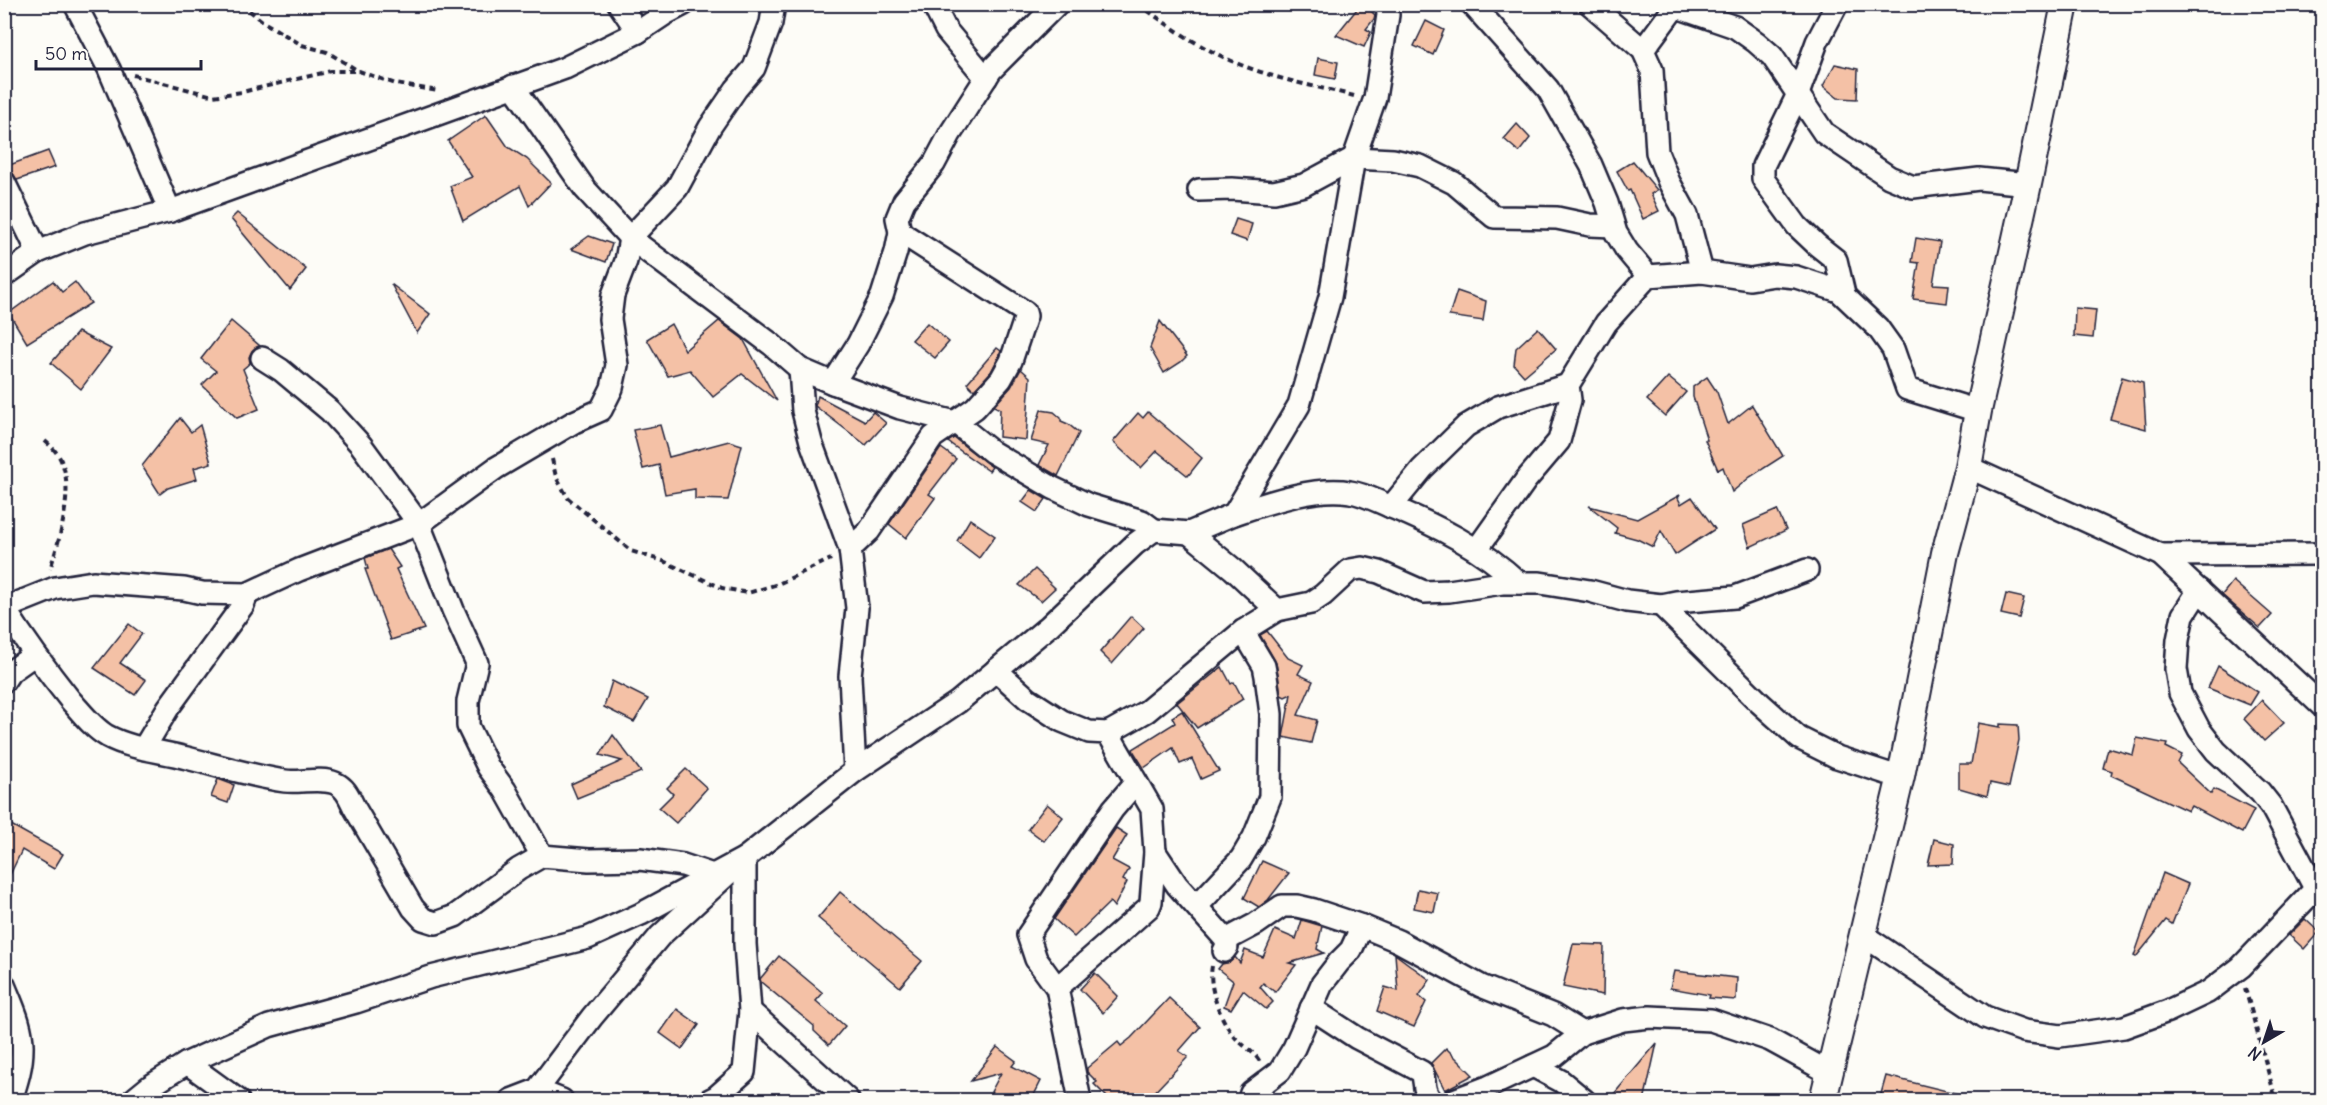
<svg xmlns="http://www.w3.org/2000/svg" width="2327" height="1105" viewBox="0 0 2327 1105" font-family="Delius,sans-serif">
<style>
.building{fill:#f4c1a6;stroke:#22223b;stroke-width:1.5}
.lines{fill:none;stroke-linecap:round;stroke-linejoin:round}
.minor-casing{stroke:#22223b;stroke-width:26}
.tertiary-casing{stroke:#22223b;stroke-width:30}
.path{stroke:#22223b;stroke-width:4;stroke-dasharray:6 4.5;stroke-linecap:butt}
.minor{stroke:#fdfcf7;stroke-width:21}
.tertiary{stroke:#fdfcf7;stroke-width:26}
</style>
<rect width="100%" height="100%" fill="#fdfcf7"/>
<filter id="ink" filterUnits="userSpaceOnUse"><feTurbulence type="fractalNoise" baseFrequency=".0167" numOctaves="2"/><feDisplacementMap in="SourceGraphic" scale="12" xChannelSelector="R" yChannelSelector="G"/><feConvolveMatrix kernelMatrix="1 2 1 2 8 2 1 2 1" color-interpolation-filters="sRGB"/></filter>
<g filter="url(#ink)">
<!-- building -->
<g class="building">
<path d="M1361 4H1364L1375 15 1374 19 1366 29 1371 32 1364 47 1336 35Z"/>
<path d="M1426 21 1444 30 1433 55 1414 46Z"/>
<path d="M1318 58 1338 62 1335 79 1315 75Z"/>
<path d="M1835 64 1858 69 1857 99 1838 98 1823 86Z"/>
<path d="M486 115 508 147 527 159 551 183 529 206 520 186 463 221 450 186 472 177 448 141Z"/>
<path d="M1517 124 1530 138 1519 152 1504 139Z"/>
<path d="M48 151 55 167 17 180 12 172 4 169V167Z"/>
<path d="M1633 161 1657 190 1651 194 1659 211 1643 219 1630 190 1628 191 1617 171Z"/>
<path d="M237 213 306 269 290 290 231 219Z"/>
<path d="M1236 219 1252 224 1247 241 1230 235Z"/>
<path d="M589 236 612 244 606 262 571 249Z"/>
<path d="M1916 238 1940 242 1933 284 1949 285 1947 303 1913 299 1919 263 1912 262Z"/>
<path d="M53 281 62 292 75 282 91 303 27 343 9 313Z"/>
<path d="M391 284 430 314 417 333Z"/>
<path d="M1457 291 1486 301 1483 321 1449 316Z"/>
<path d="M2075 308 2096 310 2093 338 2074 336Z"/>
<path d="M231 321 260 346 252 351 249 357 250 363 243 369 259 409 237 418 202 385 216 371 201 359Z"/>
<path d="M719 321 743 339 777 401 742 374 713 397 690 370 668 376 647 339 671 324 685 350Z"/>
<path d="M1160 321 1187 356 1181 362 1164 373 1150 348Z"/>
<path d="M927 323 949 342 935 358 912 340Z"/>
<path d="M1538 328 1556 349 1524 376 1514 365 1516 348Z"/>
<path d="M78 332 111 349 81 389 51 363Z"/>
<path d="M997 348 1001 351 999 356 991 372 974 390 967 383Z"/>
<path d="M1021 369 1030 377 1026 440 999 437 1000 409 994 406 1011 387Z"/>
<path d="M1668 377 1686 392 1665 416 1647 400Z"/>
<path d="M1707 377 1717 392 1728 424 1752 405 1783 456 1750 477 1732 492 1723 467 1718 470 1705 440H1707L1693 397V387Z"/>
<path d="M2122 377 2143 383 2146 429 2110 419Z"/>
<path d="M818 396 865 421 873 412 886 423 866 445 815 406Z"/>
<path d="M1041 410 1054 412 1061 418V421L1068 424 1079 433 1058 476 1039 465 1049 445 1031 441Z"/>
<path d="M1148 412 1202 458 1188 476 1157 451 1141 468 1113 442 1138 413 1143 418Z"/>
<path d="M180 418 191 432 200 425 211 463 194 468 197 479 168 488 160 494 142 466Z"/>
<path d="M660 425 669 457 729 441 742 445 728 500 695 499V489L665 494 659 465 643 469 633 430Z"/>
<path d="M954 438 992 467 989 471 948 442Z"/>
<path d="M941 448 956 459 929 494 935 498 906 538 889 524Z"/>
<path d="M1031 490 1046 499 1037 512 1022 502Z"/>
<path d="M1680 495 1678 498 1681 504 1692 497 1715 529 1675 555 1661 531 1653 547 1637 539 1615 533 1617 528 1589 506 1637 519Z"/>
<path d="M1777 510 1786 530 1750 547 1743 525Z"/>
<path d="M970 519 995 536 979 558 957 541Z"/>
<path d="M388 549 400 567 396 569 424 629 391 640 365 569H368L365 558Z"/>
<path d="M1035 569 1055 588 1041 601 1019 585Z"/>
<path d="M2233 581 2272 615 2260 628 2222 595Z"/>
<path d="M2006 594 2024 598 2019 618 2001 614Z"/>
<path d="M1131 616 1144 628 1112 664 1100 652Z"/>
<path d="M129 624 142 634 120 663 146 680 135 695 94 668Z"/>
<path d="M1267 631 1288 658 1303 665 1298 674 1313 681 1298 715 1317 720 1311 743 1283 737 1291 694 1285 697 1281 695 1276 663 1260 635Z"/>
<path d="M2218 666 2258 692 2250 705 2208 688Z"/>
<path d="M1222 667 1231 684 1234 682 1243 699 1197 728 1177 703Z"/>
<path d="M612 681 648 699 634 722 604 707Z"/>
<path d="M2262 700 2284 723 2264 741 2244 719Z"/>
<path d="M1182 711 1219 771 1201 779 1192 759 1180 764 1173 748 1144 768 1134 752 1133 749 1175 723 1172 717Z"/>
<path d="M1978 723 2000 727V724L2018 725 2019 740 2009 787 1990 783 1987 796 1959 788V764H1971Z"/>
<path d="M613 735 641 772 577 798 571 784 622 761 600 755Z"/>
<path d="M2137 738 2167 744 2166 747 2182 755 2178 763 2211 794 2214 789 2254 810 2242 833 2191 806 2188 811 2111 775 2112 771 2103 768 2108 748 2133 755Z"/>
<path d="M686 769 707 788 676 823 659 808 673 794 667 788Z"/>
<path d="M218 779 234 785 228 803 211 797Z"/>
<path d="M1047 804 1063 817 1044 841 1028 829Z"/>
<path d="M4 821 63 854 54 869 22 850 4 887Z"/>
<path d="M1116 828 1127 835 1112 860 1129 869 1123 880 1127 882 1114 907 1110 902 1074 937 1054 919Z"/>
<path d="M1934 839 1954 844 1953 864 1928 865Z"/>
<path d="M1262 861 1289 873 1268 900 1259 907 1244 898Z"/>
<path d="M2163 873 2188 884 2172 924 2166 920 2136 957 2134 956Z"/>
<path d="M1418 889 1438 893 1434 912 1414 908Z"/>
<path d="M840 892 922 961 900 987 818 918Z"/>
<path d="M2305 919 2319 932 2304 949 2289 935Z"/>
<path d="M1302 920 1322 926 1317 949 1324 953 1289 963 1296 965 1275 992 1263 983 1260 987 1273 1002 1266 1009 1243 990 1231 1009 1224 1006 1233 981 1218 969 1222 964 1230 962 1235 957 1240 963 1245 950 1263 957 1275 930 1296 939Z"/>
<path d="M1573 944 1604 945 1603 995 1563 987Z"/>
<path d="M1395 954 1430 980 1419 996 1426 1002 1414 1027 1377 1011 1385 987 1398 991Z"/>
<path d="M779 956 823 993 816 1001 845 1026 829 1045 814 1031V1026L761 982 760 979Z"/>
<path d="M1674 971 1737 978 1736 1000 1709 998 1710 995 1670 988Z"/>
<path d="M1095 973 1118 996 1103 1013 1080 989Z"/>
<path d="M1169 998 1200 1027 1179 1051 1188 1057 1146 1101H1111L1094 1084 1097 1082 1087 1072V1068L1118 1042 1121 1046 1131 1038Z"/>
<path d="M677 1009 699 1025 682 1049 660 1033Z"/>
<path d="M1657 1043 1644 1101H1608Z"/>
<path d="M997 1047 1016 1061 1012 1066 1041 1081 1031 1101H1007L991 1092 1001 1073 971 1081Z"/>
<path d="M1446 1048 1473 1075 1445 1090 1431 1063Z"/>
<path d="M1886 1076 1959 1094 1958 1101H1879Z"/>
</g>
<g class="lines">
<!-- minor casing -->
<g class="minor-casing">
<g id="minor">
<path d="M75 4 109 69 170 211"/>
<path d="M619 4 638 32"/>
<path d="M933 4 946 30 986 78"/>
<path d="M1472 4 1548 89 1591 165 1607 203 1616 233 1627 251 1648 276"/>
<path d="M1590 4 1643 50 1652 70 1657 152 1669 182 1687 215 1702 272"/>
<path d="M1837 4 1817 42 1798 94 1763 166V179L1797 226 1817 245 1836 260 1844 294"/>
<path d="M1677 7 1735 27 1756 42 1772 56 1824 133 1889 177 1913 187 1979 179 2028 184"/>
<path d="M1643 50 1677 4"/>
<path d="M513 86 585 189 630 238 771 344 800 369 833 383 858 344 882 296 896 252 900 232 897 218 904 201 934 164 950 134 991 70 1057 4"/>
<path d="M4 182 38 252"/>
<path d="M1199 190 1232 189 1274 192 1304 185 1354 158 1393 160 1420 166 1454 183 1494 217 1557 218 1590 225 1613 226"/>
<path d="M4 276 38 252 85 233 170 211 565 68 638 32 665 14 684 4"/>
<path d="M262 358 281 370 330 411 361 445 419 524 453 610 477 663 468 701V726L488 767 505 790 542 856"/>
<path d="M800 369 803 411 811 442 850 549 857 608 850 676 855 771"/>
<path d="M833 383 900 408 955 422 992 452 1053 488 1089 505 1142 521 1154 530"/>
<path d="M1968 467 2161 555 2322 706"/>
<path d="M1391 507 1422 469 1466 426 1498 407 1568 385"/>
<path d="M1234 514C1267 503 1315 486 1350 492 1364 494 1377 501 1389 506 1436 525 1482 548 1519 583"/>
<path d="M1189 533 1233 569 1277 610"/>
<path d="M850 549 869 531 933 437 975 408 1001 379 1011 361 1026 316 1025 312 900 232"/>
<path d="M1477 549 1526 480 1559 441 1570 400 1568 385 1606 323 1648 276 1702 272 1750 279 1775 275 1796 277 1839 291 1878 328 1893 349 1907 389 1978 411"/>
<path d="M2161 555 2322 554"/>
<path d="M2199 590 2183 615 2178 640 2176 669 2180 693 2199 729 2216 751 2260 792 2271 806 2315 888"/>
<path d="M1661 605 1760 703 1799 738 1837 757 1886 773 1901 776"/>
<path d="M4 608C25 641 47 671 71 701 82 713 93 728 107 736 131 749 161 751 187 758 219 766 251 776 285 781 300 783 320 777 335 783 346 788 349 797 354 807L413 908 423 919 436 923 455 916 519 869 542 856 589 860 640 859 683 865 713 875"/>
<path d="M5 608 55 588 93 582 184 589 202 593 247 594 299 570 419 524 496 468 574 422 601 410 612 388 617 365 610 319 613 295 626 261 630 238 677 188 710 127 736 89 754 68 771 23 774 4"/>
<path d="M996 670 1028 699 1062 721 1089 732 1108 733 1147 711 1243 631 1277 610 1311 603 1323 595 1350 570 1362 568 1379 572 1424 592 1449 591 1502 583H1540L1590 591 1627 601 1661 605 1676 602 1735 597 1807 570"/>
<path d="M4 681 10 672 34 655"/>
<path d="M144 748 168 708 243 605 247 594"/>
<path d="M1155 852 1177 885 1226 940 1227 947 1224 951"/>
<path d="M1197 906 1241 859 1254 837 1270 797 1271 714 1266 676 1264 666 1243 631"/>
<path d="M1863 935 1985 1017 2024 1031 2060 1036 2124 1027 2168 1011 2208 992 2241 967 2322 882"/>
<path d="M1226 940 1256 924 1282 906H1297L1314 910 1362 926 1398 941 1481 986 1553 1015 1582 1033"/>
<path d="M4 985C12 1005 23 1027 22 1049 22 1067 16 1084 11 1100"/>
<path d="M1057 988 1149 907 1151 902 1155 852 1152 809 1108 733"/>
<path d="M1311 1008 1357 1038 1422 1072C1426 1083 1422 1089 1431 1100"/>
<path d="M750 1011 848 1100"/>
<path d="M187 1063 238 1100"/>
<path d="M1533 1066 1561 1081 1584 1100"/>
<path d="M537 1090 562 1100"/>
<path d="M133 1100 149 1087 187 1063 269 1026 356 1002 431 977 588 938 641 914 745 858V944L750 1011 744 1072 716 1097 710 1100"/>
<path d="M511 1100 537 1090 592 1017 660 936 745 858 855 771 958 702 1049 626 1135 544 1154 530 1189 533 1234 514 1299 405 1330 297 1354 158 1375 98 1388 15 1387 4"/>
<path d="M1080 1100 1057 988 1036 959 1028 935 1113 809 1136 782"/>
<path d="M1249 1100 1251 1093 1280 1071 1294 1048 1322 984 1339 962 1351 950 1362 926"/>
<path d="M1454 1100 1488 1087 1554 1056 1582 1033 1623 1020 1650 1017 1711 1020 1770 1040 1828 1072"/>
</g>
</g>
<!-- tertiary casing -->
<g class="tertiary-casing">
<path id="tertiary" d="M1823 1100 1901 776 1945 553 1968 467 1978 411 2028 184 2065 4"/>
</g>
<!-- path -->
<g class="path">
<path d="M241 4 265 23 302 45 327 52 357 70"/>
<path d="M1139 4C1177 33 1218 59 1264 73 1293 83 1324 88 1354 96"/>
<path d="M133 75 213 96 242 92 331 71H359L396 84 438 91"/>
<path d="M45 441C52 447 59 454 62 463 74 491 59 542 50 569"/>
<path d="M552 459 556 477 568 498 631 551 663 561 722 588 748 593 778 584 831 559"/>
<path d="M1212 966C1208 988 1220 1019 1234 1036 1242 1046 1254 1051 1260 1062"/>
<path d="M2245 988 2276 1100"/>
</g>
<!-- minor -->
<use href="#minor" class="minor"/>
<!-- tertiary -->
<use href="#tertiary" class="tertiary"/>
</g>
</g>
<!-- margin -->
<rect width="2327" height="1105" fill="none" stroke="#fdfcf7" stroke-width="24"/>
<rect x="12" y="12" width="2303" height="1081" fill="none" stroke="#22223b" stroke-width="2" filter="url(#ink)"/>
<!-- north arrow -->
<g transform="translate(2264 1042) rotate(219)" stroke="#fdfcf7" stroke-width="4.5" paint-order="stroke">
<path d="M0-4.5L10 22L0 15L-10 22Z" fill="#22223b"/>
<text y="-9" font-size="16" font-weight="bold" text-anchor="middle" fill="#22223b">N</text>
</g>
<!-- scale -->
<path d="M36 60v9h165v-9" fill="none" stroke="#22223b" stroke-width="3"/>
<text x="45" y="60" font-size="18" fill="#22223b" stroke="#fdfcf7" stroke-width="4.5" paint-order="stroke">50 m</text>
</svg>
